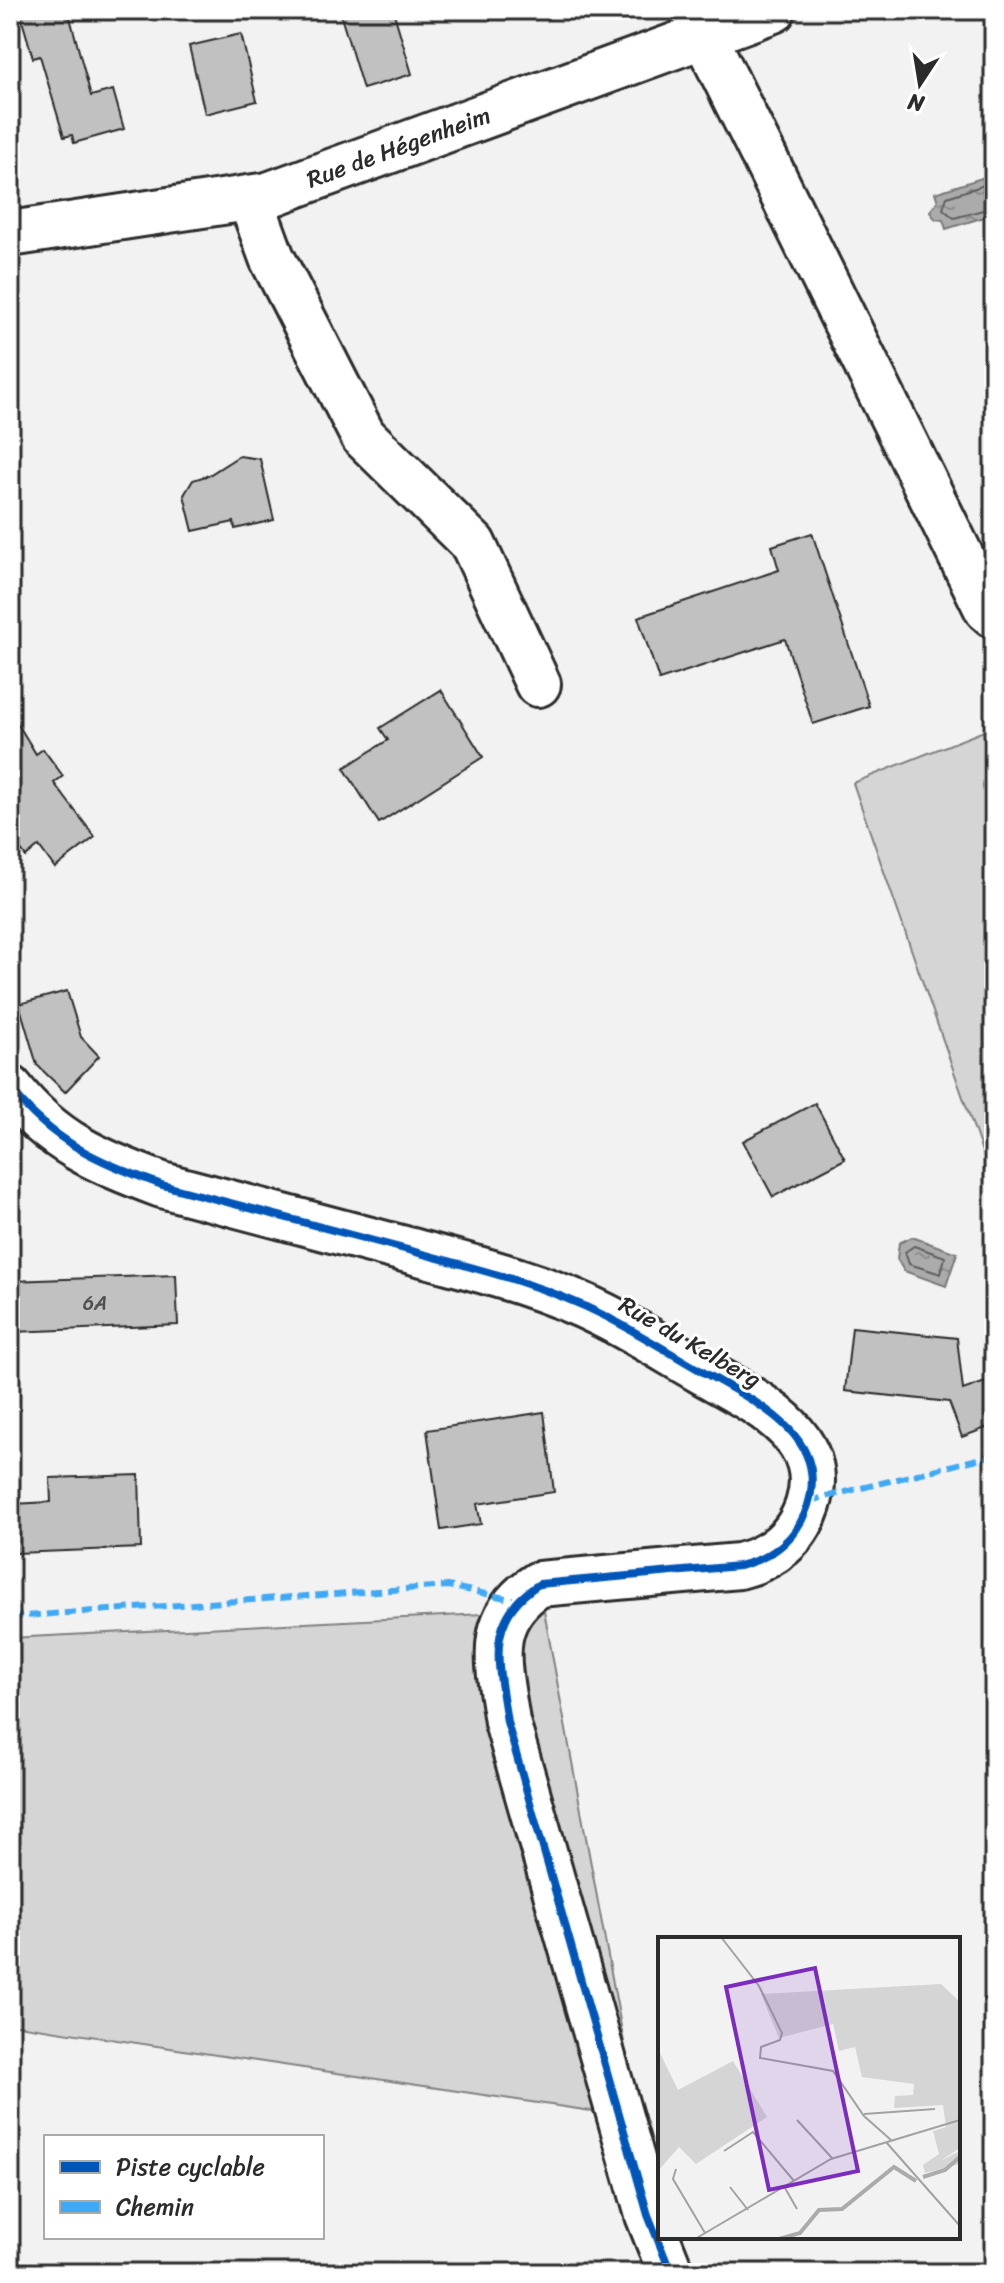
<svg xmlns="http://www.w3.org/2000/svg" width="1004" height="2283" viewBox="0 0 1004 2283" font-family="Sriracha,sans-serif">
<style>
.green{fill:#d5d5d5;stroke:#808080;stroke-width:2}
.water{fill:url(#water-ripples);stroke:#787878;stroke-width:2}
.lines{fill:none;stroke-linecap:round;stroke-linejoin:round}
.shore{stroke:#5e5e5e;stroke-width:2}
.building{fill:#c1c1c1;stroke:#2b2b2b;stroke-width:2}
.minor-casing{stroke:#2b2b2b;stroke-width:50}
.major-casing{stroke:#2b2b2b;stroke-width:50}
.minor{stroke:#fff;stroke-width:44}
.major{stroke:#fff;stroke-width:44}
.quiet{stroke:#3fa9f5;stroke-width:6;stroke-dasharray:12 6;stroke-linecap:butt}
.cycleway-casing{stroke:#fff;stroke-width:13}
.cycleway{stroke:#0057b8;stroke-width:8}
.labels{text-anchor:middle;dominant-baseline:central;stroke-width:6;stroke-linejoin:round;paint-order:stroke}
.number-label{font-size:20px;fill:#505050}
.street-label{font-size:24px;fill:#2b2b2b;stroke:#fff}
.inset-river{fill:none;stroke:#ababab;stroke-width:4}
.inset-road{fill:none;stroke:#a2a2a2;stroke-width:2}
.view{fill:#7b2cbf;fill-opacity:0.15;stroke:#7b2cbf;stroke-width:4}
.inset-edge{fill:none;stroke:#2b2b2b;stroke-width:4}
</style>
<defs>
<pattern id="water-ripples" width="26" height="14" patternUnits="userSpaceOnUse" patternTransform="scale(2)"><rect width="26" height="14" fill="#ababab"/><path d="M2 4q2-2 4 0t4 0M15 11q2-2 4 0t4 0" fill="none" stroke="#8b8b8b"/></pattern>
</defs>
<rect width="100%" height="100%" fill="#f2f2f2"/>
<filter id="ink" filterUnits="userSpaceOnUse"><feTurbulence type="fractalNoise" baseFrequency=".0125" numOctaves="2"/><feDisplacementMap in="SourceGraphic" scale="16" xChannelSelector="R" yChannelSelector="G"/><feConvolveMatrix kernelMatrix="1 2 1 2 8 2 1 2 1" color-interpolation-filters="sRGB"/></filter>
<g filter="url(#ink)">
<!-- green -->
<g class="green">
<path d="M994 727V1186L853 783Z"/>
<path d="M544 1611 638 2118 10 2024V1638Z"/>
</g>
<!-- water -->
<g class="water">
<path d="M994 174V214L946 229 943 220 935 219 930 211 938 201 935 193Z"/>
<path d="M912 1237 957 1253 946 1286 904 1271 897 1259 899 1243Z"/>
</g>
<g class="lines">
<!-- shore -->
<g class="shore">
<path d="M994 182 947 197 943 209 954 218 994 207"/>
<path d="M914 1246 945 1257 941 1274 909 1264 905 1252Z"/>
</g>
</g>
<!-- building -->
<g class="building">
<path d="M19 10H68L91 96 113 90 124 129 74 143 72 135 64 137 40 56 33 58Z"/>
<path d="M339 10H393L412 74 363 89Z"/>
<path d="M241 34 257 101 205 114 189 46Z"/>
<path d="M239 456 260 459 274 520 235 529 234 522 193 531 184 495 193 480 209 475Z"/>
<path d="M812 533 869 706 813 724 785 639 659 680 638 617 779 570 772 546Z"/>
<path d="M441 690 483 757 379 823 344 768 388 740 380 728Z"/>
<path d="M10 711 36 754 43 749 63 776 54 783 95 837 55 868 39 846 26 857 10 835Z"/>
<path d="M67 991 81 1037 99 1056 65 1092 37 1065 19 1004Z"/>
<path d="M815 1103 845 1159 773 1197 743 1141Z"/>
<path d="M176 1275 178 1325 14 1332 11 1281Z"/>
<path d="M852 1327 957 1338 963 1390 994 1379V1425L962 1437 949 1402 845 1391Z"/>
<path d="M544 1412 554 1492 477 1504 481 1524 441 1530 427 1430Z"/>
<path d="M139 1475 141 1548 16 1553 13 1504 51 1502 50 1478Z"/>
</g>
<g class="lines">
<!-- minor casing -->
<g class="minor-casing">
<g id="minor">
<path d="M704 35 987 609 994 615"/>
<path d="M250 198 272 258 363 436 473 544 538 684"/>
<path d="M10 1088C52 1142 99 1162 162 1185 244 1206 326 1228 408 1250 474 1268 542 1284 603 1315 637 1332 670 1353 703 1372 754 1401 830 1435 808 1505 797 1539 772 1558 739 1566L539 1584C483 1620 499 1665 507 1722L648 2215 671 2273"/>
</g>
</g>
<!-- major casing -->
<g class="major-casing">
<g id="major">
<path id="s1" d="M10 234 268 195 773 10"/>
</g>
</g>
<!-- minor -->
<use href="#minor" class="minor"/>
<!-- major -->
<use href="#major" class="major"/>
<!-- quiet -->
<g class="quiet">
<path d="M809 1501 994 1455"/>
<path d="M10 1617 448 1586 515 1600"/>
</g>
<!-- cycleway casing -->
<g class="cycleway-casing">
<path id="cycleway" d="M10 1088C52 1142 99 1162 162 1185 244 1206 326 1228 408 1250 474 1268 542 1284 603 1315 637 1332 670 1353 703 1372 754 1401 830 1435 808 1505 797 1539 772 1558 739 1566L539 1584C483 1620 499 1665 507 1722L648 2215 671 2273"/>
</g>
<!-- cycleway -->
<use href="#cycleway" class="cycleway"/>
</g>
</g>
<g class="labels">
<!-- number labels -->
<g class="number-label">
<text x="95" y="1303">6A</text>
</g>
<!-- street labels -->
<g class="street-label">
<text stroke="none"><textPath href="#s1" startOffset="400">Rue de Hégenheim</textPath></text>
<text transform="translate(690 1342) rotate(30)">Rue du Kelberg</text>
</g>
</g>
<!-- overview -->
<g transform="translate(658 1937)">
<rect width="302" height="302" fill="#f2f2f2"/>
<path d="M283 47 302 65V186L288 190 285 168 236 171 237 159 255 158 256 147 204 140 197 110 181 114 175 87 121 101 103 57ZM0 112 20 153 75 124 109 180 38 227 21 210 0 234Z" fill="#d5d5d5"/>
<path d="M302 186V211L282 224 302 214V227L267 236 265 228 281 217 275 194Z" fill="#d5d5d5"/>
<path class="inset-river" d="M265 240 287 233 302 220M121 302 142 296 161 273 184 272 236 230 258 244"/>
<path class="inset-road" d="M63 0 101 49 124 96 122 103 103 110 102 121 175 134 206 179 233 203M206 177 277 172M139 183 174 221M228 205 302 289M66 214 95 195 136 244M18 232 15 242 47 296M72 250 90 273M127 251 139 272M37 302 173 222 302 183"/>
<path class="view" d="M157 31 200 234 111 253 68 50Z"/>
<rect width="302" height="302" class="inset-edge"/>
</g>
<!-- margin -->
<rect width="1004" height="2283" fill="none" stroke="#fff" stroke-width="40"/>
<rect x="20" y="20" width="964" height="2243" fill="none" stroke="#2b2b2b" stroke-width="3" filter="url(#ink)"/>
<!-- legend -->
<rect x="44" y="2135" width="280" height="104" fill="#ffffff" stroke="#aaaaaa" stroke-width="2"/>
<rect x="60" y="2161" width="40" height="12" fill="#0057b8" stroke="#aaaaaa" stroke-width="2"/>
<text x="116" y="2175" font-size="24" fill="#2b2b2b">Piste cyclable</text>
<rect x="60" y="2201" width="40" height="12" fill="#3fa9f5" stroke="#aaaaaa" stroke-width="2"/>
<text x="116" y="2215" font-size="24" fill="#2b2b2b">Chemin</text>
<!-- north arrow -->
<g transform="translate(920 84) rotate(192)" stroke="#ffffff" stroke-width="6" paint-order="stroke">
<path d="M0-6L14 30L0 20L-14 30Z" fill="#2b2b2b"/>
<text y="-12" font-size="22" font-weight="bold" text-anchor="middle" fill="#2b2b2b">N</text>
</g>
</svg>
